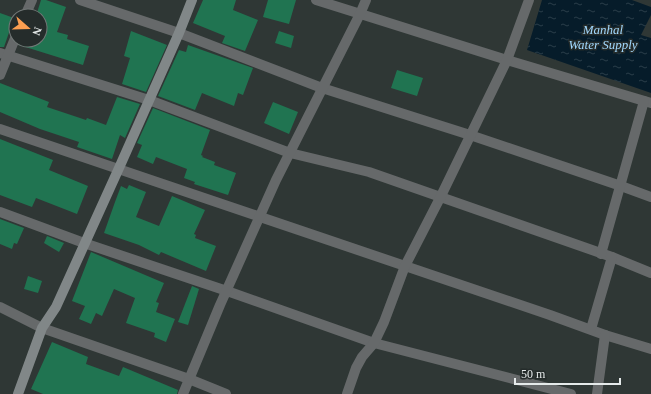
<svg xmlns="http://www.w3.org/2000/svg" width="651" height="394" viewBox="0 0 651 394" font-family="Georgia,serif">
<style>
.water{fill:url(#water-ripples)}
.building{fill:#207451}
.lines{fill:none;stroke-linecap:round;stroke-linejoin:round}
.street{stroke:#66696a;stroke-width:10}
.secondary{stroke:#818788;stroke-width:10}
.labels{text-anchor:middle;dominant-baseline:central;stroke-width:3;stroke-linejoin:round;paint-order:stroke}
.water-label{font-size:13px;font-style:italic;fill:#a1d8fd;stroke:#252c2b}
</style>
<defs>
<pattern id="water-ripples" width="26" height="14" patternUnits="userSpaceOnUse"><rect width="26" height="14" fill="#061c2a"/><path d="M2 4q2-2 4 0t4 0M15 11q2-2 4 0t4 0" fill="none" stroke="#2a3d49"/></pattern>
</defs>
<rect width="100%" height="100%" fill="#2f3735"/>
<!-- water -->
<path class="water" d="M542 0H632L651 7V15L641 35 651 38V93L527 50Z"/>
<!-- building -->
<g class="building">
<path d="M41 0H46L66 7 57 32 68 35 67 39 89 46 83 65 19 45 21 40H40V16H36Z"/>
<path d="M203 0H236L233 10 258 20 245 51 222 43 225 36 193 23Z"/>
<path d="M268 0H296L289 24 263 17Z"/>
<path d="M0 13 14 18 4 47H0Z"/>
<path d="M131 31 167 45 146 92 122 84 130 58 124 56Z"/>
<path d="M279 31 294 36 291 48 275 43Z"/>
<path d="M188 45 253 68 243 95 238 93 234 106 202 93 195 110 158 96 179 50 186 52Z"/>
<path d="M397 70 423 78 417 96 391 88Z"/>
<path d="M0 83 49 102 47 107 86 120 87 118 106 125 117 97 140 104 125 138 120 135 112 159 77 147 79 142 40 129 0 112Z"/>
<path d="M273 102 298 112 289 134 264 123Z"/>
<path d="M153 108 210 130 201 155 203 156 202 157 215 162 214 165 236 173 228 195 194 184 195 182 184 178 187 169 156 157 153 164 137 157 142 145 137 143Z"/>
<path d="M0 139 53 160 49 170 88 186 77 214 36 198 32 207 0 195Z"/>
<path d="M129 185 146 192 136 217 159 226 172 196 205 210 194 234 196 235 195 238 216 246 206 271 161 252 159 255 139 245 104 233 115 202 121 186 127 189Z"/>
<path d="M0 219 24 228 17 244 14 243 12 249 0 244Z"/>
<path d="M47 236 64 243 59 252 44 243Z"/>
<path d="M91 252 164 283 156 302 159 303 156 312 175 319 166 342 154 337 155 333 126 323 135 298 114 289 102 316 96 313 91 324 79 319 85 306 72 301Z"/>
<path d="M28 276 42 281 38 293 24 289Z"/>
<path d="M192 286 199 289 188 325 178 322Z"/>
<path d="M52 342 88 357 86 364 119 376 123 367 178 390 177 394H43L31 389Z"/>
</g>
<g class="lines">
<!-- street -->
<g class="street">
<path d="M80 0 179 33 322 88 470 135 621 186 651 197"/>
<path d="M316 0 507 60 651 103"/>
<path d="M25 16 32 0"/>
<path d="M0 53 149 100 290 153 369 172 612 257 651 273"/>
<path d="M0 75 16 36"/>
<path d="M0 129 550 315 605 335 651 349"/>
<path d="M0 212 84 243 227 291 374 343 571 394"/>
<path d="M601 254 644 101"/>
<path d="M0 307 42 328 189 379 226 394"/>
<path d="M591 329 612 257"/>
<path d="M183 394 220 305 276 180 360 14 366 0"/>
<path d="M347 394 356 368 362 357 374 343 384 322 405 266 440 198 507 60 529 0"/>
<path d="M597 394 605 335"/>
</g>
<!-- secondary -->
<path class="secondary" d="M18 394 42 328 56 307 119 168 179 33 192 0"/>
</g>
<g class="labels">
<!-- water labels -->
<g class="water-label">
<text x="603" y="29">Manhal<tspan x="603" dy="15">Water Supply</tspan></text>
</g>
</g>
<!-- north arrow -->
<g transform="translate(28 28) rotate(110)"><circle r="19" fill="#252c2b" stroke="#727877"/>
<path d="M0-3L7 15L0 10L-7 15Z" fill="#fb9e51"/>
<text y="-6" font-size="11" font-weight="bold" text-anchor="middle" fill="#e5eaea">N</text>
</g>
<!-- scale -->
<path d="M515 378v6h105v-6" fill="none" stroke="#e5eaea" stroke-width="2"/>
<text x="521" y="378" font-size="12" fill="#e5eaea" stroke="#252c2b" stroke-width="3" paint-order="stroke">50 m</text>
</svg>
